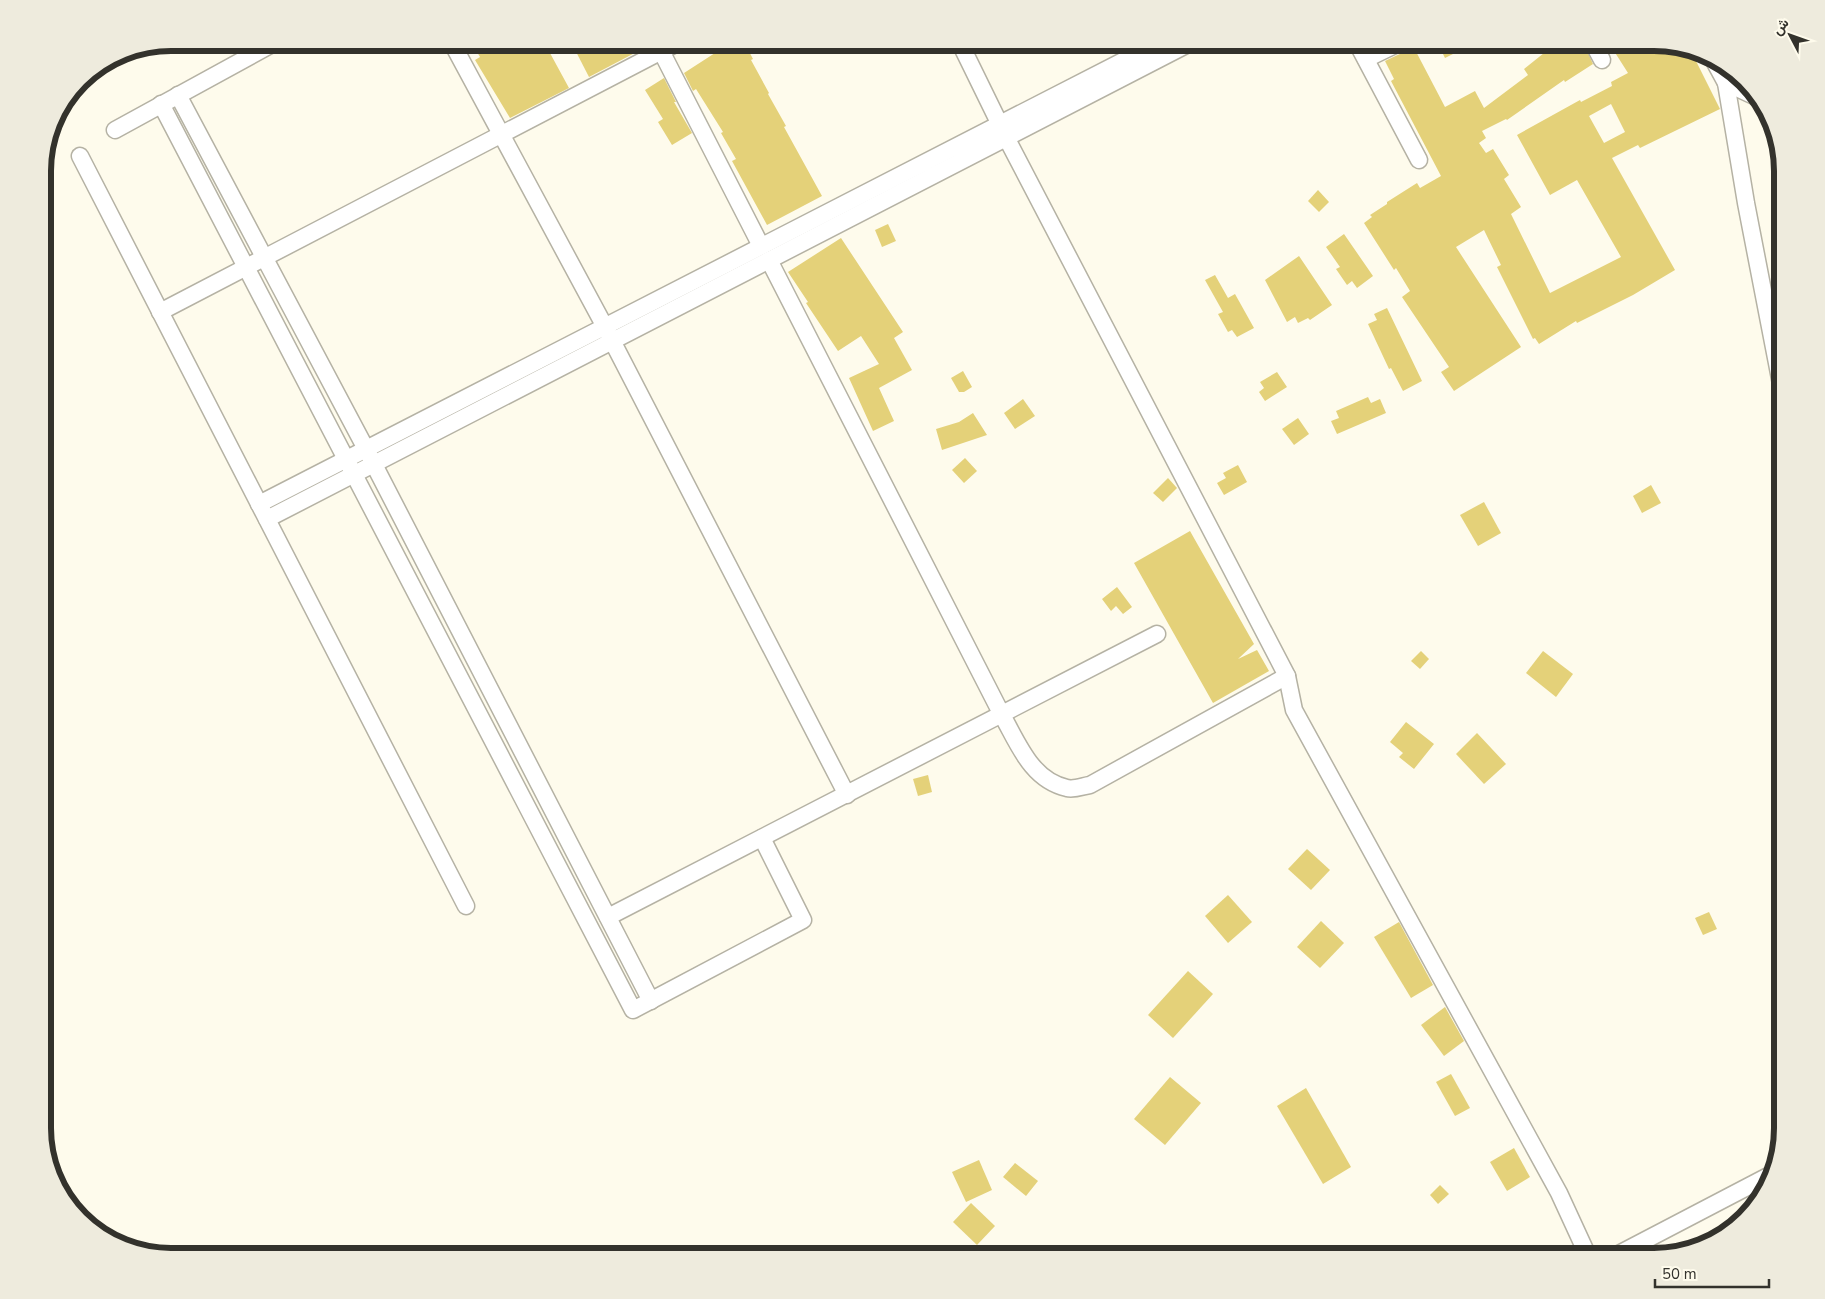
<svg xmlns="http://www.w3.org/2000/svg" width="1825" height="1299" viewBox="0 0 1825 1299" font-family="'Nunito Sans',Vazirmatn,sans-serif">
<style>
.building{fill:#e4d179;fill-rule:evenodd}
.lines{fill:none;stroke-linecap:round;stroke-linejoin:round}
.minor-casing{stroke:#b5b2a4;stroke-width:19}
.minor{stroke:#fff;stroke-width:16}
.rim{fill:none;stroke:#33322c;stroke-width:6}
</style>
<rect width="100%" height="100%" fill="#fefbec"/>
<!-- building -->
<g class="building">
<path d="M471 42H544L569 88 510 118 475 60 480 57Z"/>
<path d="M571 42H647L648 46 589 77Z"/>
<path d="M709 42H744L753 59 751 60 769 93 768 94 786 126 784 127 822 196 767 225 732 161 736 159 721 133 723 132 696 89 693 91 684 73 715 53Z"/>
<path d="M1409 42H1411L1445 107 1475 91 1484 108 1528 75 1524 69 1549 49 1545 42H1583L1593 64 1565 82 1564 80 1507 120 1506 119 1482 131 1486 138 1479 143 1486 153 1493 149 1509 175 1504 179 1521 207 1511 214 1550 293 1621 257 1577 180 1550 195 1517 135 1580 100 1581 102 1612 86 1611 82 1628 73 1614 51 1610 54 1604 42H1654L1690 49 1720 109 1640 148 1638 145 1612 158 1675 270 1633 295 1577 323 1576 321 1539 344 1535 338 1533 339 1497 267 1501 265 1484 230 1456 247 1521 347 1454 391 1441 372 1449 367 1402 297 1410 291 1396 268 1394 270 1364 223 1372 217 1370 215 1387 204V202L1417 183 1420 188 1441 176 1391 81 1394 79 1385 61 1404 52 1408 48ZM1611 104 1625 132 1604 143 1589 116Z"/>
<path d="M1437 42H1452L1457 52 1445 58Z"/>
<path d="M664 78 676 102H674L692 133 672 145 658 122 663 119 645 90Z"/>
<path d="M1318 190 1329 202 1319 212 1308 201Z"/>
<path d="M888 224 896 241 882 247 875 230Z"/>
<path d="M1344 234 1373 276 1357 288 1352 281 1347 285 1336 269 1340 267 1326 247Z"/>
<path d="M841 238 903 332 894 338 912 370 879 388 894 421 873 431 849 378 879 364 861 336 838 351 806 303 808 302 788 272Z"/>
<path d="M1299 256 1332 305 1310 320 1308 318 1298 323 1295 317 1287 322 1265 280Z"/>
<path d="M1215 275 1228 298 1235 294 1254 328 1237 337 1232 330 1228 332 1218 314 1223 312 1205 280Z"/>
<path d="M1387 308 1422 381 1403 391 1391 368 1389 369 1368 324 1377 320 1374 314Z"/>
<path d="M963 371 972 387 964 392H959L951 378Z"/>
<path d="M1277 372 1287 387 1265 401 1259 392 1264 388 1260 382Z"/>
<path d="M1368 397 1371 403 1380 399 1386 413 1337 434 1331 421 1339 418 1336 411Z"/>
<path d="M1023 399 1035 416 1015 429 1004 413Z"/>
<path d="M973 413 987 435 942 450 936 429 959 422Z"/>
<path d="M1298 418 1309 434 1294 445 1282 429Z"/>
<path d="M965 458 977 471 964 483 952 470Z"/>
<path d="M1238 465 1247 482 1224 495 1217 483 1226 478 1223 473Z"/>
<path d="M1168 478 1177 488 1163 502 1153 493Z"/>
<path d="M1651 485 1661 503 1642 513 1633 496Z"/>
<path d="M1484 502 1501 533 1478 546 1460 515Z"/>
<path d="M1190 531 1254 644 1238 659 1257 650 1269 671 1213 703 1134 563Z"/>
<path d="M1117 587 1132 607 1123 614 1116 606 1111 611 1102 599Z"/>
<path d="M1421 651 1429 659 1420 669 1411 661Z"/>
<path d="M1543 651 1573 674 1556 697 1526 673Z"/>
<path d="M1406 722 1434 744 1414 769 1399 757 1403 753 1390 742Z"/>
<path d="M1477 733 1506 764 1484 784 1456 754Z"/>
<path d="M928 775 932 792 918 796 913 779Z"/>
<path d="M1307 849 1330 870 1311 890 1288 869Z"/>
<path d="M1228 895 1252 922 1228 943 1205 916Z"/>
<path d="M1709 912 1717 929 1703 935 1695 918Z"/>
<path d="M1321 921 1344 943 1320 968 1297 947Z"/>
<path d="M1399 922 1433 985 1411 998 1374 937Z"/>
<path d="M1188 971 1213 994 1173 1038 1148 1015Z"/>
<path d="M1445 1007 1464 1041 1444 1056 1421 1025Z"/>
<path d="M1451 1074 1470 1108 1455 1116 1436 1082Z"/>
<path d="M1170 1077 1201 1103 1165 1145 1134 1119Z"/>
<path d="M1306 1088 1351 1167 1323 1184 1277 1106Z"/>
<path d="M1514 1148 1530 1177 1507 1191 1490 1162Z"/>
<path d="M979 1160 992 1190 966 1202 952 1172Z"/>
<path d="M1015 1163 1038 1181 1026 1196 1003 1177Z"/>
<path d="M1440 1185 1449 1194 1438 1204 1430 1195Z"/>
<path d="M971 1203 995 1226 977 1245 953 1222Z"/>
</g>
<g class="lines">
<!-- minor casing -->
<g class="minor-casing">
<g id="minor">
<path d="M452 43 605 327 847 795"/>
<path d="M657 43 761 246"/>
<path d="M960 43 1006 137 1287 676 1294 710 1559 1193 1588 1256"/>
<path d="M1357 43 1419 160"/>
<path d="M1593 43 1602 60"/>
<path d="M1366 59 1399 43"/>
<path d="M1713 59 1726 83 1754 96"/>
<path d="M1726 83 1746 203 1782 389"/>
<path d="M178 95 366 449 651 1001"/>
<path d="M161 104 633 1010 803 920 762 838"/>
<path d="M115 130 274 43"/>
<path d="M80 156 466 906"/>
<path d="M769 260 1002 715C1018 743 1031 780 1067 788 1074 790 1083 786 1090 785L1287 676"/>
<path d="M160 312 677 43"/>
<path d="M259 504 1158 43"/>
<path d="M267 519 1190 43"/>
<path d="M608 917 1157 634"/>
<path d="M1615 1256 1774 1173"/>
</g>
</g>
<!-- minor -->
<use href="#minor" class="minor"/>
</g>
<!-- crop -->
<path d="M0 0H1825V1299H0ZM171 51H1654A120 120 0 0 1 1774 171V1128A120 120 0 0 1 1654 1248H171A120 120 0 0 1 51 1128V171A120 120 0 0 1 171 51Z" fill="#eeebdd" fill-rule="evenodd"/>
<path class="rim" d="M171 51H1654A120 120 0 0 1 1774 171V1128A120 120 0 0 1 1654 1248H171A120 120 0 0 1 51 1128V171A120 120 0 0 1 171 51Z"/>
<!-- north arrow -->
<g transform="translate(1790 35) rotate(311)" stroke="#fefbec" stroke-width="4" paint-order="stroke">
<path d="M0-4L9 19L0 12L-9 19Z" fill="#33322c"/>
<text y="-8" font-size="14" font-weight="bold" text-anchor="middle" fill="#33322c">ش</text>
</g>
<!-- scale -->
<path d="M1655 1279v8h114v-8" fill="none" stroke="#33322c" stroke-width="2.5"/>
<text x="1662" y="1279" font-size="15" fill="#33322c" stroke="#fefbec" stroke-width="4" paint-order="stroke">50 m</text>
</svg>
